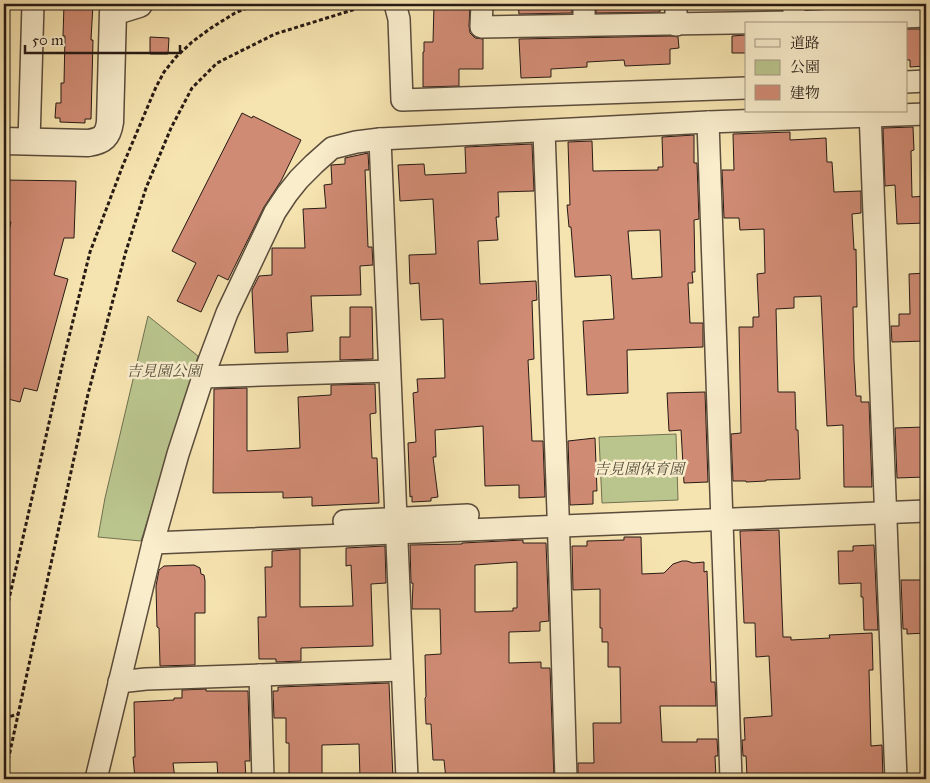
<svg xmlns="http://www.w3.org/2000/svg" width="930" height="783" viewBox="0 0 930 783" font-family="'IM FELL Great Primer','Noto Serif JP',serif">
<style>
.green{fill:#bac58d;stroke:#707051}
.building{fill:#d08b74;stroke:#271a15;fill-rule:evenodd}
.lines{fill:none;stroke-linecap:round;stroke-linejoin:round}
.minor-casing{stroke:#5b4c3c;stroke-width:24}
.tertiary-casing{stroke:#5b4c3c;stroke-width:29}
.path{stroke:#271a15;stroke-width:3;stroke-dasharray:4 2.5;stroke-linecap:butt}
.minor{stroke:#f9edcc;stroke-width:21}
.tertiary{stroke:#f9edcc;stroke-width:26}
.labels{text-anchor:middle;dominant-baseline:central;stroke-width:5;stroke-linejoin:round;paint-order:stroke}
.park-label{font-size:15px;font-style:italic;fill:#534d39;stroke:#f9edcc}
</style>
<rect width="100%" height="100%" fill="#f6e4b0"/>
<filter id="stains"><feTurbulence type="fractalNoise" baseFrequency=".004" numOctaves="4"/><feColorMatrix values="0 0 0 0 .2 0 0 0 0 .09 0 0 0 0 .02 0 0 0 .5 -.17"/></filter>
<radialGradient id="worn" r=".72"><stop offset=".6" stop-color="#630" stop-opacity="0"/><stop offset="1" stop-color="#630" stop-opacity=".3"/></radialGradient>
<!-- green -->
<g class="green">
<path d="M148 316 198 356 141 541 98 537 105 498Z"/>
<path d="M676 434 678 500 602 503 599 437Z"/>
</g>
<!-- building -->
<g class="building">
<path d="M64 4H93L91 40H93L91 119H85V123L60 122V118H55L56 103H61V83H64L65 36H63Z"/>
<path d="M434 4H470L469 26 470 33 475 38 483 39V69H459V86L423 87V52H424V42H433Z"/>
<path d="M518 4H572V13L519 14Z"/>
<path d="M596 4H660V12L596 13Z"/>
<path d="M906 29H924L926 66 910 67V60H906Z"/>
<path d="M746 35V53H732V36Z"/>
<path d="M672 36 678 37 679 48 670 49V64L625 66 624 60 587 62V67L551 69V77L521 78 519 39Z"/>
<path d="M150 37 169 38 168 54H150Z"/>
<path d="M242 113 252 118 253 116 301 140 281 181 264 207 228 280 218 275 201 312 177 301 196 263 172 251Z"/>
<path d="M913 127 914 150 911 151 912 197 926 196V223L897 224 895 185 885 186 883 128Z"/>
<path d="M790 132V140L826 138 827 162H832L834 192 861 191V213L852 214 854 250 856 249 857 307H853L854 360 856 396H861V402H869L872 487H844L843 425 827 426 821 296 794 297V308L776 309 778 392H795L796 430H798L800 479 766 480V481L746 482V481H733L731 434 741 433 739 327H753V317H759L757 274 765 273 764 229 740 230 739 218H724L722 170H734L733 134Z"/>
<path d="M694 135V163H697L699 219 694 220 695 272H692L693 283H688L690 323H703V347L627 350 628 393 587 395 583 321 614 319 611 276 610 275 575 277 571 227H569L567 205H570L568 142 592 141 593 171 658 170V167H663L662 137ZM660 230 662 277 632 279 628 231Z"/>
<path d="M532 144 534 191 498 192 499 217H496L498 240 478 241 480 284 536 281 537 300 532 301 534 359 528 360 532 441H543L545 497 519 498V485L485 486 483 426 435 430 436 457H433L438 497 431 498V501L412 502V496L410 497 408 443 416 442 413 393 418 392 417 379 445 378 443 319 421 320 419 283 410 284 409 255 436 254 433 199 400 201 398 165 424 164 425 175 466 173 465 147Z"/>
<path d="M368 153 369 170H365L368 247H372L373 265 360 266 361 295 311 296 313 331 287 333 288 352 255 353 252 290 259 276 272 275V248H305L303 209 326 208 324 185 332 184 331 165 345 164V158Z"/>
<path d="M4 180 76 181 74 238H64L54 275 68 279 37 391 24 388 20 402 4 398V250L11 222H4Z"/>
<path d="M926 273V341L892 342 891 326H899V314H910L909 274Z"/>
<path d="M350 307H372L373 359 340 360V337H350Z"/>
<path d="M375 384 376 413 370 414 372 458H377L379 503 312 506V497L283 498V492L213 493 214 389 247 388V451L300 448 298 397 331 395V385Z"/>
<path d="M705 392 708 482 684 483 681 430 669 431 667 393Z"/>
<path d="M924 427 925 477 897 478 895 428Z"/>
<path d="M595 438 597 491H593V504L570 505 568 441Z"/>
<path d="M779 530 783 637H791V640L830 638 829 635 872 633 873 670H869L871 746 882 745 883 779H770V775L747 776 746 756H743L742 740H745L744 718 772 716 769 656 756 657 755 623H744L740 531Z"/>
<path d="M624 537H641L642 574 664 573 673 564 682 561H687L693 563 704 562V572L707 571 711 682H715L716 706H660L662 742H697V739H717L718 756H715L716 779H578V763H594L593 723H621L620 667H608V642H602V628H600V589L573 590 572 546H587V541L624 540Z"/>
<path d="M523 540V543H546L549 621 540 622V631L509 632V663L541 662V668H550L554 779H446L444 760H433L431 724H426L425 698 426 697 425 655 441 654 440 609H412L413 583H411L410 545 462 544V543ZM517 562V608H513V611L475 612V565Z"/>
<path d="M874 545 878 630H864L863 597H861V583L839 584 838 551H853V546Z"/>
<path d="M385 546 386 583 371 584 373 646 301 648V661L276 662V659H259L258 617H266L265 567H272V551L300 549V607L353 606 351 565 346 566V548Z"/>
<path d="M194 565 200 568 201 574 204 575 205 581V613H195V665L160 666 159 628 157 627 156 586 159 570 164 566Z"/>
<path d="M901 580H926V633L907 634V629H903Z"/>
<path d="M389 683 393 779H360L359 744 322 745V779H289V743H286V718H274L273 691H278V687Z"/>
<path d="M206 689V691H248L250 761H245L246 779H218L217 762 173 763 175 779H135L133 757H135L134 702 174 700V698H182V690Z"/>
</g>
<g class="lines">
<!-- minor casing -->
<g class="minor-casing">
<g id="minor">
<path d="M395 4 399 19 402 100 746 88"/>
<path d="M482 4 481 27 794 22 926 16"/>
<path d="M794 24V4"/>
<path d="M584 25V4"/>
<path d="M676 25V4"/>
<path d="M906 82 926 81"/>
<path d="M870 111 896 779"/>
<path d="M708 122 731 779"/>
<path d="M544 131 558 512 566 779"/>
<path d="M380 139 407 779"/>
<path d="M29 142 33 4"/>
<path d="M203 377 389 371"/>
<path d="M344 521 468 515"/>
<path d="M153 543 926 511"/>
<path d="M260 675 263 779"/>
<path d="M119 682 146 679 402 670"/>
<path d="M96 779 153 543 178 454 203 377 227 313 275 212 287 194 299 179 314 164 332 148 356 142 380 139 708 122 926 114"/>
</g>
</g>
<!-- tertiary casing -->
<g class="tertiary-casing">
<path id="tertiary" d="M4 141 88 143C103 141 108 136 110 122L113 12 139 4"/>
</g>
<!-- path -->
<g class="path">
<path d="M4 621 64 357 90 252 123 165 156 87 164 72 176 57 192 42 211 28 235 13 247 8 277 4"/>
<path d="M4 718 19 714"/>
<path d="M4 779 88 394 126 251 146 188 171 128 192 88 217 63 275 34 372 4"/>
</g>
<!-- minor -->
<use href="#minor" class="minor"/>
<!-- tertiary -->
<use href="#tertiary" class="tertiary"/>
</g>
<g class="labels">
<!-- park labels -->
<g class="park-label">
<text x="164" y="371">吉見園公園</text>
<text x="639" y="469">吉見園保育園</text>
</g>
</g>
<!-- margin -->
<rect width="930" height="783" fill="none" stroke="#f6e4b0" stroke-width="20"/>
<rect x="5" y="5" width="920" height="773" fill="none" stroke="#271a15" stroke-width="2.5"/>
<rect x="10" y="10" width="910" height="763" fill="none" stroke="#271a15"/>
<!-- legend -->
<rect x="745" y="22" width="162" height="90" fill="#f9edcc" stroke="#a59983"/>
<rect x="755" y="39" width="25" height="8" fill="#f9edcc" stroke="#a59983"/>
<text x="790" y="48" font-size="15" fill="#271a15">道路</text>
<rect x="755" y="60" width="25" height="15" fill="#bac58d" stroke="#a59983"/>
<text x="790" y="72" font-size="15" fill="#271a15">公園</text>
<rect x="755" y="85" width="25" height="15" fill="#d08b74" stroke="#a59983"/>
<text x="790" y="98" font-size="15" fill="#271a15">建物</text>
<!-- scale -->
<path d="M25 45v8h155v-8" fill="none" stroke="#271a15" stroke-width="2.5"/>
<text x="32" y="45" font-size="15" fill="#271a15" stroke="#f9edcc" stroke-width="4" paint-order="stroke">50 m</text>
<rect width="100%" height="100%" filter="url(#stains)"/>
<rect width="100%" height="100%" fill="url(#worn)"/>
</svg>
